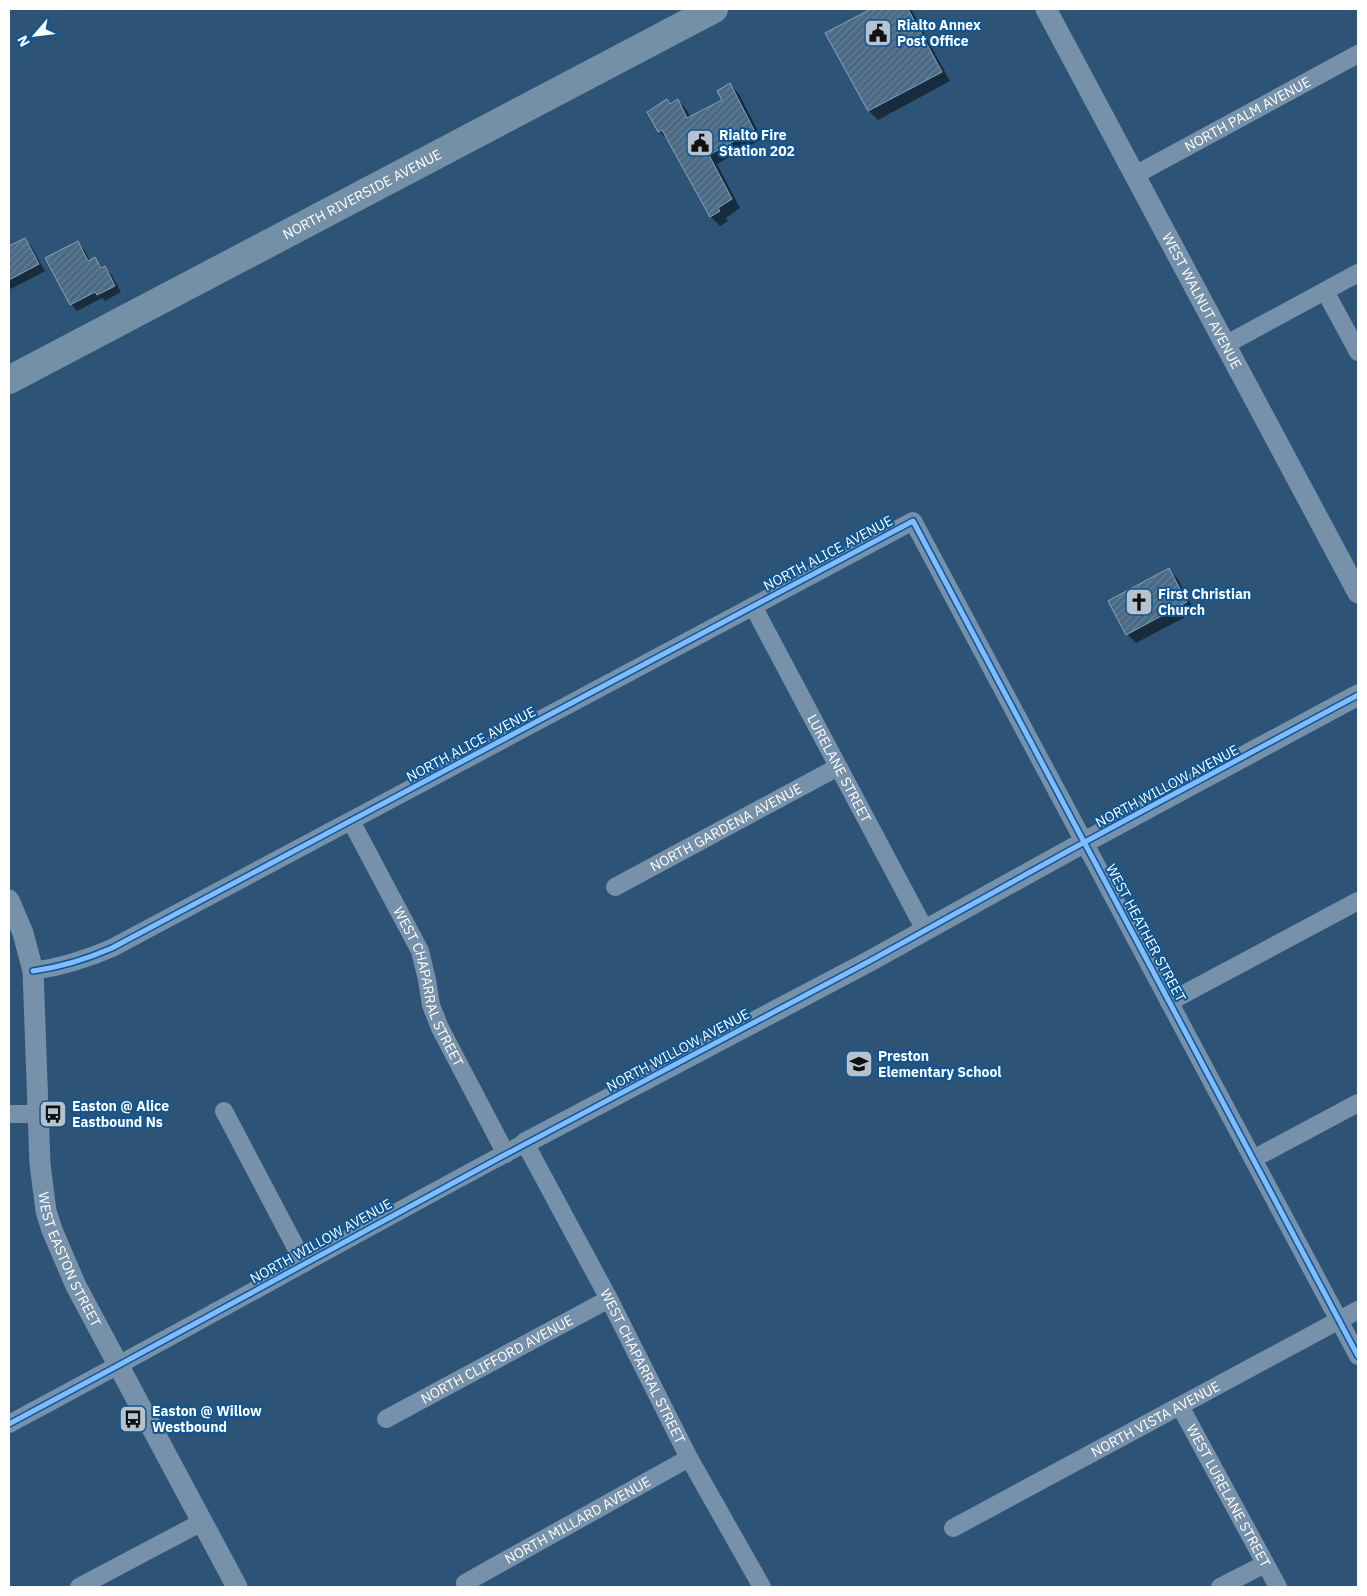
<svg xmlns="http://www.w3.org/2000/svg" width="1367" height="1596" viewBox="0 0 1367 1596" font-family="'IBM Plex Sans',sans-serif">
<style>
.shadow{fill:#0007}
.building{fill:url(#building-hatch);stroke:#8aa2b6}
.lines{fill:none;stroke-linecap:round;stroke-linejoin:round}
.minor{stroke:#7691a9;stroke-width:18}
.tertiary{stroke:#7691a9;stroke-width:21}
.primary{stroke:#7490a7;stroke-width:28}
.cycleway-casing{stroke:#0f5694;stroke-width:8}
.cycleway{stroke:#80bcff;stroke-width:5}
.labels{text-anchor:middle;dominant-baseline:central;stroke-width:4;stroke-linejoin:round;paint-order:stroke}
.poi-label{font-size:14px;font-weight:bold;fill:#fff;stroke:#0f5694;text-anchor:start}
.street-label{font-size:14px;fill:#fff;stroke:#0f5694}
</style>
<defs>
<pattern id="building-hatch" width="6" height="6" patternUnits="userSpaceOnUse" patternTransform="scale(1.25)"><rect width="6" height="6" fill="#4a6a85"/><path d="M-1 1l2-2M0 6l6-6M5 7l2-2" fill="none" stroke="#658097"/></pattern>
</defs>
<rect width="100%" height="100%" fill="#2d5476"/>
<!-- shadow -->
<g class="shadow">
<path d="M874 9H911L950 81 878 120 869 111 827 34Z"/>
<path d="M730 85 739 94 762 139 717 164 740 208 726 218 728 221 720 226 711 217 668 140 659 131 667 101 671 104 678 100 686 109 691 118 724 101Z"/>
<path d="M25 239 31 246 45 271 11 289 9 286V247Z"/>
<path d="M77 242 84 249 90 261 95 259 103 268H104L111 274 121 292 105 301 102 298 77 311 71 304Z"/>
<path d="M1169 570 1178 579 1195 612 1136 643 1127 634Z"/>
</g>
<!-- building -->
<g class="building">
<path d="M871 9H908L942 72 868 111 825 33Z"/>
<path d="M730 83 754 130 709 155 732 199 718 208 720 211 710 217 662 130 658 132 647 112 667 99 670 104 678 99 687 118 722 100 717 91Z"/>
<path d="M25 238 39 264 9 280V246Z"/>
<path d="M78 241 88 261 95 257 101 268 105 266 115 286 97 295 95 292 70 305 45 258Z"/>
<path d="M1169 568 1187 602 1126 635 1108 601Z"/>
</g>
<g class="lines">
<!-- minor -->
<g class="minor">
<path id="s1" d="M1135 175 1358 54"/>
<path d="M1325 291 1358 352"/>
<path d="M1225 345 1358 273"/>
<path id="s2" d="M753 606 925 930"/>
<path id="s3" d="M351 821 420 951 427 980 431 1005 440 1028 506 1154"/>
<path id="s4" d="M615 887 838 767"/>
<path d="M33 971C61 967 87 959 112 948L913 521 1358 1356"/>
<path d="M1169 1002 1358 901"/>
<path d="M224 1111 304 1263"/>
<path d="M9 1114H37"/>
<path d="M1253 1159 1358 1103"/>
<path id="s5" d="M1180 1406 1278 1587"/>
<path id="s6" d="M386 1419 609 1299"/>
<path id="s7" d="M9 1424C182 1332 352 1235 525 1143L609 1299 689 1458 762 1587"/>
<path id="s8" d="M953 1528 1358 1310"/>
<path id="s9" d="M465 1583 689 1458"/>
<path d="M79 1587 202 1522"/>
<path d="M1220 1587 1265 1564"/>
</g>
<!-- tertiary -->
<g class="tertiary">
<path id="s10" d="M1046 9 1358 593"/>
<path id="s11" d="M9 900 23 933 33 971 40 1164 46 1211 52 1230 76 1286 237 1587"/>
<path d="M525 1143 868 962 1070 850 1358 695"/>
</g>
<!-- primary -->
<path class="primary" id="s12" d="M9 380 714 9"/>
<!-- cycleway casing -->
<g class="cycleway-casing">
<g id="cycleway">
<path d="M33 971C61 967 87 959 112 948L913 521 1358 1356"/>
<path d="M9 1424 119 1365 499 1158 868 962 1070 850 1358 695"/>
</g>
</g>
<!-- cycleway -->
<use href="#cycleway" class="cycleway"/>
</g>
<!-- icons -->
<defs>
<g id="civic-square" transform="scale(1.4375)"><rect x="-9" y="-9" width="18" height="18" rx="4" fill="#b6c3cf" stroke="#0f5694"/><path d="M-.6-6.5H3V-4.5H.6V-3L4-1V1h2V6H-6V1h2V-1L-.6-3ZM-1.2 2.5V6h2.4V2.5Z" fill="#111"/></g>
<g id="church-square" transform="scale(1.4375)"><rect x="-9" y="-9" width="18" height="18" rx="4" fill="#b6c3cf" stroke="#0f5694"/><path d="M-1.2-6h2.4v3.5h3.3v2.4h-3.3V6h-2.4V-.1h-3.3v-2.4h3.3Z" fill="#111"/></g>
<g id="school-square" transform="scale(1.4375)"><rect x="-9" y="-9" width="18" height="18" rx="4" fill="#b6c3cf" stroke="#0f5694"/><path d="M0-5L7-2L0 1L-7-2ZM-4 1L0 2.5L4 1V4Q0 6-4 4Z" fill="#111"/></g>
<g id="bus-square" transform="scale(1.4375)"><rect x="-9" y="-9" width="18" height="18" rx="4" fill="#b6c3cf" stroke="#0f5694"/><path d="M-5-6H5V4H4V6H2V4H-2V6H-4V4H-5ZM-3.5-4V0h7V-4ZM-3.5 1.2v1.5H-2V1.2ZM2 1.2v1.5H3.5V1.2Z" fill="#111"/></g>
</defs>
<g fill-rule="evenodd">
<use href="#civic-square" x="878" y="33"/>
<use href="#civic-square" x="700" y="143"/>
<use href="#church-square" x="1139" y="602"/>
<use href="#school-square" x="859" y="1064"/>
<use href="#bus-square" x="53" y="1114"/>
<use href="#bus-square" x="133" y="1419"/>
</g>
<g class="labels">
<!-- poi labels -->
<g class="poi-label">
<text x="897" y="25">Rialto Annex<tspan x="897" dy="16">Post Office</tspan></text>
<text x="719" y="135">Rialto Fire<tspan x="719" dy="16">Station 202</tspan></text>
<text x="1158" y="594">First Christian<tspan x="1158" dy="16">Church</tspan></text>
<text x="878" y="1056">Preston<tspan x="878" dy="16">Elementary School</tspan></text>
<text x="72" y="1106">Easton @ Alice<tspan x="72" dy="16">Eastbound Ns</tspan></text>
<text x="152" y="1411">Easton @ Willow<tspan x="152" dy="16">Westbound</tspan></text>
</g>
<!-- street labels -->
<g class="street-label">
<text stroke="none"><textPath href="#s1" startOffset="128">NORTH PALM AVENUE</textPath></text>
<text stroke="none"><textPath href="#s12" startOffset="399">NORTH RIVERSIDE AVENUE</textPath></text>
<text stroke="none"><textPath href="#s10" startOffset="331">WEST WALNUT AVENUE</textPath></text>
<text transform="translate(828 553) rotate(-28)">NORTH ALICE AVENUE</text>
<text transform="translate(471 744) rotate(-28)">NORTH ALICE AVENUE</text>
<text stroke="none"><textPath href="#s2" startOffset="184">LURELANE STREET</textPath></text>
<text transform="translate(1167 786) rotate(-28)">NORTH WILLOW AVENUE</text>
<text stroke="none"><textPath href="#s4" startOffset="126">NORTH GARDENA AVENUE</textPath></text>
<text transform="translate(1146 933) rotate(62)">WEST HEATHER STREET</text>
<text stroke="none"><textPath href="#s3" startOffset="184">WEST CHAPARRAL STREET</textPath></text>
<text transform="translate(678 1050) rotate(-28)">NORTH WILLOW AVENUE</text>
<text transform="translate(321 1241) rotate(-29)">NORTH WILLOW AVENUE</text>
<text stroke="none"><textPath href="#s11" startOffset="369">WEST EASTON STREET</textPath></text>
<text stroke="none"><textPath href="#s6" startOffset="126">NORTH CLIFFORD AVENUE</textPath></text>
<text stroke="none"><textPath href="#s7" startOffset="840">WEST CHAPARRAL STREET</textPath></text>
<text stroke="none"><textPath href="#s8" startOffset="230">NORTH VISTA AVENUE</textPath></text>
<text stroke="none"><textPath href="#s5" startOffset="102">WEST LURELANE STREET</textPath></text>
<text stroke="none"><textPath href="#s9" startOffset="129">NORTH MILLARD AVENUE</textPath></text>
</g>
</g>
<!-- border -->
<rect width="1367" height="1596" fill="none" stroke="#ffffff" stroke-width="20"/>
<!-- north arrow -->
<g transform="translate(35 35) rotate(242)" stroke="#0f5694" stroke-width="4" paint-order="stroke">
<path d="M0-4L9 19L0 12L-9 19Z" fill="#ffffff"/>
<text y="-8" font-size="14" font-weight="bold" text-anchor="middle" fill="#ffffff">N</text>
</g>
</svg>
